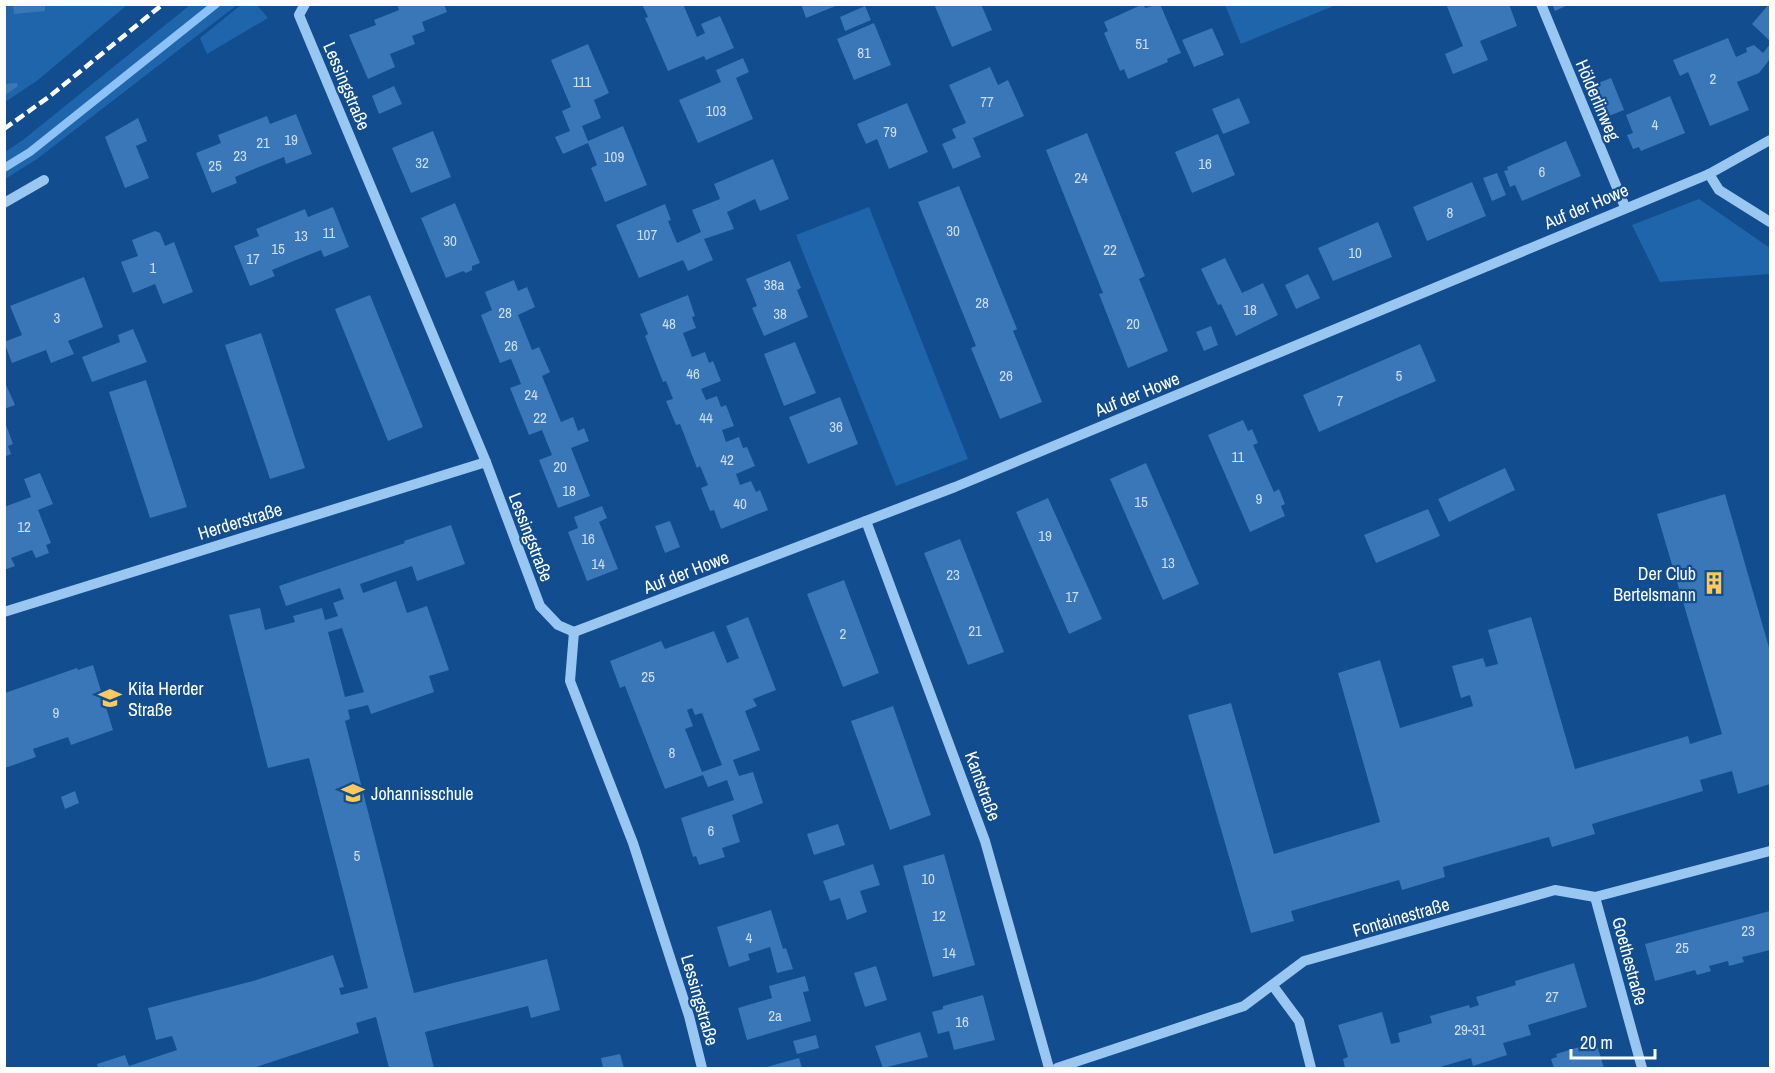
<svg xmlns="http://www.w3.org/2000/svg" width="1775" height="1073" viewBox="0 0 1775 1073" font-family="'Archivo Narrow',sans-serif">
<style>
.green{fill:#1f65ac}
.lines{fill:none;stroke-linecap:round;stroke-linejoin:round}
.stream{stroke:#8cc2f6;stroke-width:8}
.building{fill:#3977b9;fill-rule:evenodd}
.minor{stroke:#9ac6f2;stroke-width:10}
.rail{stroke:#fff;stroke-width:4.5;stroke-dasharray:10 4.5;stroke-linecap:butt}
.labels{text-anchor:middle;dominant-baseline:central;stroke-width:4.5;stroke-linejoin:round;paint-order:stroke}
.number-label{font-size:15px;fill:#ceddee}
.street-label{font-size:18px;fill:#fff;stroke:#114d8f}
.poi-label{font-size:18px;fill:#fff;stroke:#114d8f;text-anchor:start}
</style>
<rect width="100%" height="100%" fill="#114d8f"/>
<!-- green -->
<g class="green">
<path d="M242 4 257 5 268 18 207 54 200 38Z"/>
<path d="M5 5H127L38 80 5 102Z"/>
<path d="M190 5H237L37 159 5 179V152L23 140Z"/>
<path d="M1225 5H1336L1241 44Z"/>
<path d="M1699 199 1770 248V274L1660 282 1632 225Z"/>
<path d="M869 207 968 459 896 486 796 235Z"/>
</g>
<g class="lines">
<!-- stream -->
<path class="stream" d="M4 168 30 152 216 4"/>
</g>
<!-- building -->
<g class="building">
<path d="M13 4H45V11L14 14Z"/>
<path d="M397 4H444L447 12 422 22 425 31 412 36 415 44 390 54 395 67 368 79 349 35 376 25 374 20 399 10Z"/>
<path d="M642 4H683L697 37 705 33 701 24 720 16 734 48 706 60 704 56 668 71 645 18 648 17Z"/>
<path d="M801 4 838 5 806 18Z"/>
<path d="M934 4H981L992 30 952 47Z"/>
<path d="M1143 4 1145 8 1160 4 1181 53 1167 59 1168 62 1128 79 1124 69 1120 71 1104 33 1108 31 1104 22Z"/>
<path d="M1446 4H1509L1517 26 1480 41 1488 60 1453 74 1445 54 1463 46Z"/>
<path d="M1552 4H1570L1555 11Z"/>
<path d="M1769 4H1770V41L1752 24Z"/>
<path d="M865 6 871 20 845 31 840 17Z"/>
<path d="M874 23 891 65 854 80 837 39Z"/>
<path d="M1212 28 1224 55 1194 67 1182 40Z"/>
<path d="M1728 38 1736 57 1747 52 1746 48 1754 45 1763 53 1770 44V59L1759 73 1737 82 1749 110 1710 126 1688 72 1680 76 1673 60Z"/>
<path d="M588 44 609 93 594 100 601 118 582 126 588 141 623 126 647 185 605 202 591 168 597 165 588 143 563 154 555 137 570 131 562 111 571 107 551 60Z"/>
<path d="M743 58 749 72 736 78 753 119 698 143 679 100 721 82 716 70Z"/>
<path d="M990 67 998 85 1008 80 1024 116 973 138 981 157 953 169 942 144 956 138 952 129 966 123 949 85Z"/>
<path d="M1611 78 1624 110 1601 119 1588 87Z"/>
<path d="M17 83 18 86 4 96V84Z"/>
<path d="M394 86 402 104 379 114 372 96Z"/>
<path d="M1670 96 1685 133 1641 151 1639 147 1633 149 1627 135 1633 133 1626 115Z"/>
<path d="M1239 98 1250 123 1223 134 1212 109Z"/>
<path d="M907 103 928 152 889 169 877 139 866 144 857 124Z"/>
<path d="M296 114 312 154 286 164 284 157 259 167 235 177 237 183 212 193 196 153 221 143 218 135 267 116 270 124Z"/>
<path d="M138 118 147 141 136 146 149 178 125 188 105 137Z"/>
<path d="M433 131 451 177 411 193 392 148Z"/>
<path d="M1087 133 1145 276 1139 279 1168 351 1128 368 1099 294 1103 293 1046 150Z"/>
<path d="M1218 134 1235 175 1192 193 1175 152Z"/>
<path d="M1566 141 1581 176 1522 201 1515 185 1510 187 1504 171 1508 170 1507 167Z"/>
<path d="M773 159 789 199 760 211 755 199 727 212 734 229 704 239 713 260 688 271 683 260 639 278 616 225 665 204 671 220 668 221 677 243 701 232 692 210 720 199 714 184Z"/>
<path d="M1497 173 1506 195 1492 201 1483 178Z"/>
<path d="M1472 182 1486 216 1427 241 1413 207Z"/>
<path d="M959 186 1017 329 1013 331 1042 402 1000 419 971 348 976 346 918 202Z"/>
<path d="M455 203 480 263 472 266V270L466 273 463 271 446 278 421 218Z"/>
<path d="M333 207 349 247 324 257 321 250 296 260 272 270 275 276 250 286 234 246 259 236 256 229 305 209 308 217Z"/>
<path d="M1378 222 1392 257 1333 281 1318 248Z"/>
<path d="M155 231 160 233 165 246 174 242 193 292 163 304 155 284 133 293 121 262 138 256 132 240Z"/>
<path d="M1225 258 1242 293 1263 283 1278 315 1236 336 1221 304 1218 305 1201 269Z"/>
<path d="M790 261 801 288 797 290 808 317 764 336 752 308 757 306 746 279Z"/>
<path d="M1308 274 1320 298 1296 309 1285 285Z"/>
<path d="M84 277 103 327 68 341 74 354 51 363 46 350 12 363 4 342 22 335 10 306Z"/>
<path d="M514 280 518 291 527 287 535 307 518 315 532 350 539 347 550 372 542 376 561 422 573 417 578 431 584 428 589 441 571 448 590 496 558 508 539 460 552 455 542 430 529 435 510 388 521 384 516 371 511 359 500 363 481 315 492 310 485 292Z"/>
<path d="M370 295 423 427 388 441 335 309Z"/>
<path d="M688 295 695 316 692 317 696 328 683 333 692 357 705 352 709 363 713 361 721 381 701 389 706 400 717 396 721 407 726 405 734 426 722 430 726 442 739 437 743 448 747 447 755 466 736 474 740 485 751 481 756 492 760 490 768 510 721 529 714 510 710 511 701 488 708 485 700 466 697 468 680 424 676 425 666 401 673 399 666 381 663 382 645 336 648 334 640 314Z"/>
<path d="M1211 326 1218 345 1204 351 1196 332Z"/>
<path d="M133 329 147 362 92 382 82 357 120 342 118 335Z"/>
<path d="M261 333 305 468 270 479 225 345Z"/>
<path d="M795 342 816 393 784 406 764 354Z"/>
<path d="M1420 344 1436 381 1319 432 1303 395Z"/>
<path d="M4 380 15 405 4 409Z"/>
<path d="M146 380 187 507 150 518 109 392Z"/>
<path d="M840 397 858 444 808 464 789 417Z"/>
<path d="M1243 420 1248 431 1252 429 1258 443 1253 445 1274 492 1279 489 1285 504 1281 506 1285 516 1250 532 1208 435Z"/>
<path d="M5 422 13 444 8 446 11 454 4 457Z"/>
<path d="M1146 463 1199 584 1163 600 1110 479Z"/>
<path d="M1505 468 1515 490 1449 522 1438 499Z"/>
<path d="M40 473 53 504 38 510 51 543 46 545 49 553 36 558 32 550 11 558 15 566 4 570V507L31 497 24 479Z"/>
<path d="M1725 494 1770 651V784L1738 794 1732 771 1700 780 1703 791 1592 824 1595 834 1552 847 1549 837 1443 867 1445 877 1402 890 1399 880 1291 911 1294 921 1251 933 1188 715 1231 703 1274 854 1380 822 1338 673 1380 660 1400 728 1473 706 1470 695 1461 698 1452 666 1483 658 1486 667 1498 664 1488 630 1531 617 1575 769 1688 736 1690 744 1722 734 1657 514Z"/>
<path d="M1048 498 1102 619 1069 634 1016 512Z"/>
<path d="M602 506 607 518 599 522 618 569 587 581 568 532 578 528 574 517Z"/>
<path d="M1428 509 1440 536 1376 563 1364 535Z"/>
<path d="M670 521 680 547 665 553 655 526Z"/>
<path d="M451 525 465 564 417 581 412 566 360 584 363 593 396 581 407 613 427 606 449 670 429 676 434 692 371 714 368 705 348 710 350 719 345 721 414 993 547 959 560 1010 531 1018 528 1006 425 1032 434 1068H389L376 1017 356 1023 359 1033 253 1068H98L97 1064 125 1055 129 1066 177 1050 172 1036 156 1040 148 1008 253 981 333 955 344 987 339 988 341 995 368 988 309 758 268 768 229 615 260 608 265 630 295 622 293 616 322 608 325 620 338 616 333 603 344 599 340 588 286 606 279 586 405 543 404 541ZM342 628 364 692 345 697 328 632Z"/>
<path d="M960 539 1004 652 968 665 924 553Z"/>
<path d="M844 580 879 673 843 687 807 594Z"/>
<path d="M748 617 776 690 753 699 757 706 745 711 760 750 733 760 739 776 753 772 763 803 732 815 740 842 722 848 725 857 699 865 696 856 693 857 681 818 734 800 727 780 708 787 703 775 665 789 625 686 620 688 610 661 661 641 665 649 714 631 727 663 739 658 726 626ZM692 708 695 715 702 713 722 765 702 772 685 729 693 726 687 710Z"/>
<path d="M93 665 113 730 71 745 68 737 33 749 36 757 5 768V693L77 668 78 670Z"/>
<path d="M893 706 931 815 890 830 851 721Z"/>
<path d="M75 791 79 803 65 809 61 797Z"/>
<path d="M838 824 845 845 814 855 807 834Z"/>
<path d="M944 854 975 965 933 977 903 866Z"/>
<path d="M873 864 880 885 860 891 867 912 847 920 840 898 830 901 823 881Z"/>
<path d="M771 910 783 949 786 948 793 969 777 973 770 947 748 954 750 960 729 967 717 927Z"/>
<path d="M1770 911V950L1742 957 1744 962 1729 966 1728 961 1709 966 1711 971 1697 975 1695 970 1655 981 1645 944Z"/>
<path d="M1574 963 1587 1007 1528 1025 1531 1035 1503 1043 1507 1055 1473 1066 1471 1058 1437 1068H1345L1343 1059 1348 1057 1338 1025 1382 1012 1391 1044 1400 1042 1398 1033 1432 1023 1430 1016 1469 1005 1470 1008 1479 1005 1476 997 1516 985 1515 981Z"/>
<path d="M876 966 887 1000 865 1007 854 973Z"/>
<path d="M805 976 809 991 803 992 811 1021 747 1040 738 1008 772 998 769 986Z"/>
<path d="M983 995 995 1040 954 1050 949 1031 938 1034 932 1012 943 1009V1006Z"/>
<path d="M920 1032 928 1057 883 1068 875 1046Z"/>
<path d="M816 1035 819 1048 797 1054 793 1041Z"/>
<path d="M1596 1042 1604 1068H1554L1551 1059 1557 1057 1556 1054Z"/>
<path d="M620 1054 624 1068H603L601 1058Z"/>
<path d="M799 1058 802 1068H763Z"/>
</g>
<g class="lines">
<!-- minor -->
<g class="minor">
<path d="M305 4 299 15 486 462 540 606 558 625 574 632"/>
<path d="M1541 4 1625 207"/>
<path d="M1709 174 1719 190 1770 222"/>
<path d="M4 203 44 180"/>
<path d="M866 521 985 841 1049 1068"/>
<path d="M4 612 486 462"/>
<path d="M574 632 955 487 1709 174 1770 140"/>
<path d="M574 632 570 681 633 843 689 1016 702 1068"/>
<path d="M1595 897 1642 1068"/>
<path d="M1273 986 1299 1021 1311 1068"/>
<path d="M1057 1068 1244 1006 1304 961 1555 890 1595 897 1770 851"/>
</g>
<!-- rail -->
<path class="rail" d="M4 129 50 96 163 4"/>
</g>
<!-- icons -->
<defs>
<g id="building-bare" transform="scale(1.8)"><path d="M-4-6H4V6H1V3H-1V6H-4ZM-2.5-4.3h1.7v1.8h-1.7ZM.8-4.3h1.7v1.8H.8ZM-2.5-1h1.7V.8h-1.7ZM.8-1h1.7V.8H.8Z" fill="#ffc95c" stroke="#114d8f" stroke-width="2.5" paint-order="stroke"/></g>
<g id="school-bare" transform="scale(1.8)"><path d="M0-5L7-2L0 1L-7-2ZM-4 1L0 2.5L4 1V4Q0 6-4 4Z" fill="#ffc95c" stroke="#114d8f" stroke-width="2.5" paint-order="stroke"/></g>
</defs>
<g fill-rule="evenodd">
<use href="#building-bare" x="1714" y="583"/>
<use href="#school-bare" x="110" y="698"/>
<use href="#school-bare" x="353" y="793"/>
</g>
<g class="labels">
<!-- number labels -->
<g class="number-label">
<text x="1142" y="43">51</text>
<text x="864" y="52">81</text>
<text x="1713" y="78">2</text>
<text x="582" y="81">111</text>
<text x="987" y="101">77</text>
<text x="716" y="110">103</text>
<text x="1655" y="124">4</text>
<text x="890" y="131">79</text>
<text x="291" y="139">19</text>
<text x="263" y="142">21</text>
<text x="240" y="155">23</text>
<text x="614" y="156">109</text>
<text x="422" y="162">32</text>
<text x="1205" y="163">16</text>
<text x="215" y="165">25</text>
<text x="1542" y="171">6</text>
<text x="1081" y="177">24</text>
<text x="1450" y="212">8</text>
<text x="953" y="230">30</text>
<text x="329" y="232">11</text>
<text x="647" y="234">107</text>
<text x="301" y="235">13</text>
<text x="450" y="240">30</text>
<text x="278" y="248">15</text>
<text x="1110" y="249">22</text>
<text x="1355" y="252">10</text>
<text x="253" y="258">17</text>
<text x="153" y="267">1</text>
<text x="774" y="284">38a</text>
<text x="982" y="302">28</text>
<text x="1250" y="309">18</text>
<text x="505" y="312">28</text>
<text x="780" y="313">38</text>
<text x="57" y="317">3</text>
<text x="669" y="323">48</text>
<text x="1133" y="323">20</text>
<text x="511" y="345">26</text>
<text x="693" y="373">46</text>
<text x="1006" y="375">26</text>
<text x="1399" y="375">5</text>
<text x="531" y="394">24</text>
<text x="1340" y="400">7</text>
<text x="540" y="417">22</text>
<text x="706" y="417">44</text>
<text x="836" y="426">36</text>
<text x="1238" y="456">11</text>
<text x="727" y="459">42</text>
<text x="560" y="466">20</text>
<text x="569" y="490">18</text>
<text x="1259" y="498">9</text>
<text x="1141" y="501">15</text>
<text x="740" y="503">40</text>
<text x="24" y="526">12</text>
<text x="1045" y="535">19</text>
<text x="588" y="538">16</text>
<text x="1168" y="562">13</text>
<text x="598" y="563">14</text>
<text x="953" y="574">23</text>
<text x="1072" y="596">17</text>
<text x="975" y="630">21</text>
<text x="843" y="633">2</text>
<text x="648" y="676">25</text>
<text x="56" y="712">9</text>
<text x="672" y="752">8</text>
<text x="711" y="830">6</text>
<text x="357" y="855">5</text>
<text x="928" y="878">10</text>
<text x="939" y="915">12</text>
<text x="1748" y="930">23</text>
<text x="749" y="937">4</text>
<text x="1682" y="947">25</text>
<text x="949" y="952">14</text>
<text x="1552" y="996">27</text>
<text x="775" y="1015">2a</text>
<text x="962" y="1021">16</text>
<text x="1470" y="1029">29-31</text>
</g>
<!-- street labels -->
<g class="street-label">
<text transform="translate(347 86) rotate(67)">Lessingstraße</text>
<text transform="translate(1598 100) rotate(67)">Hölderlinweg</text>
<text transform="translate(1586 206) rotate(-23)">Auf der Howe</text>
<text transform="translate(1137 394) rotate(-22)">Auf der Howe</text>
<text transform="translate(240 521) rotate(-17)">Herderstraße</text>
<text transform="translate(531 537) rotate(69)">Lessingstraße</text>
<text transform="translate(686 572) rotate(-21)">Auf der Howe</text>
<text transform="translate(983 786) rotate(70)">Kantstraße</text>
<text transform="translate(1401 917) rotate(-16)">Fontainestraße</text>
<text transform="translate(1630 961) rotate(75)">Goethestraße</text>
<text transform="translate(700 1000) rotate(74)">Lessingstraße</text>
</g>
<!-- poi labels -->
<g class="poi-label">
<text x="1696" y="573" text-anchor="end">Der Club<tspan x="1696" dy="21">Bertelsmann</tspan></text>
<text x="128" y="688">Kita Herder<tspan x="128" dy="21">Straße</tspan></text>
<text x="371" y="793">Johannisschule</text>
</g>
</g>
<!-- border -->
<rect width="1775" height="1073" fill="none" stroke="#ffffff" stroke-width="12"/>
<!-- scale -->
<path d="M1571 1049v9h84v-9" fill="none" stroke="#ffffff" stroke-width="3"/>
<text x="1580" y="1049" font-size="18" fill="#ffffff" stroke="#114d8f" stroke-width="4.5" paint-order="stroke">20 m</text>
</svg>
